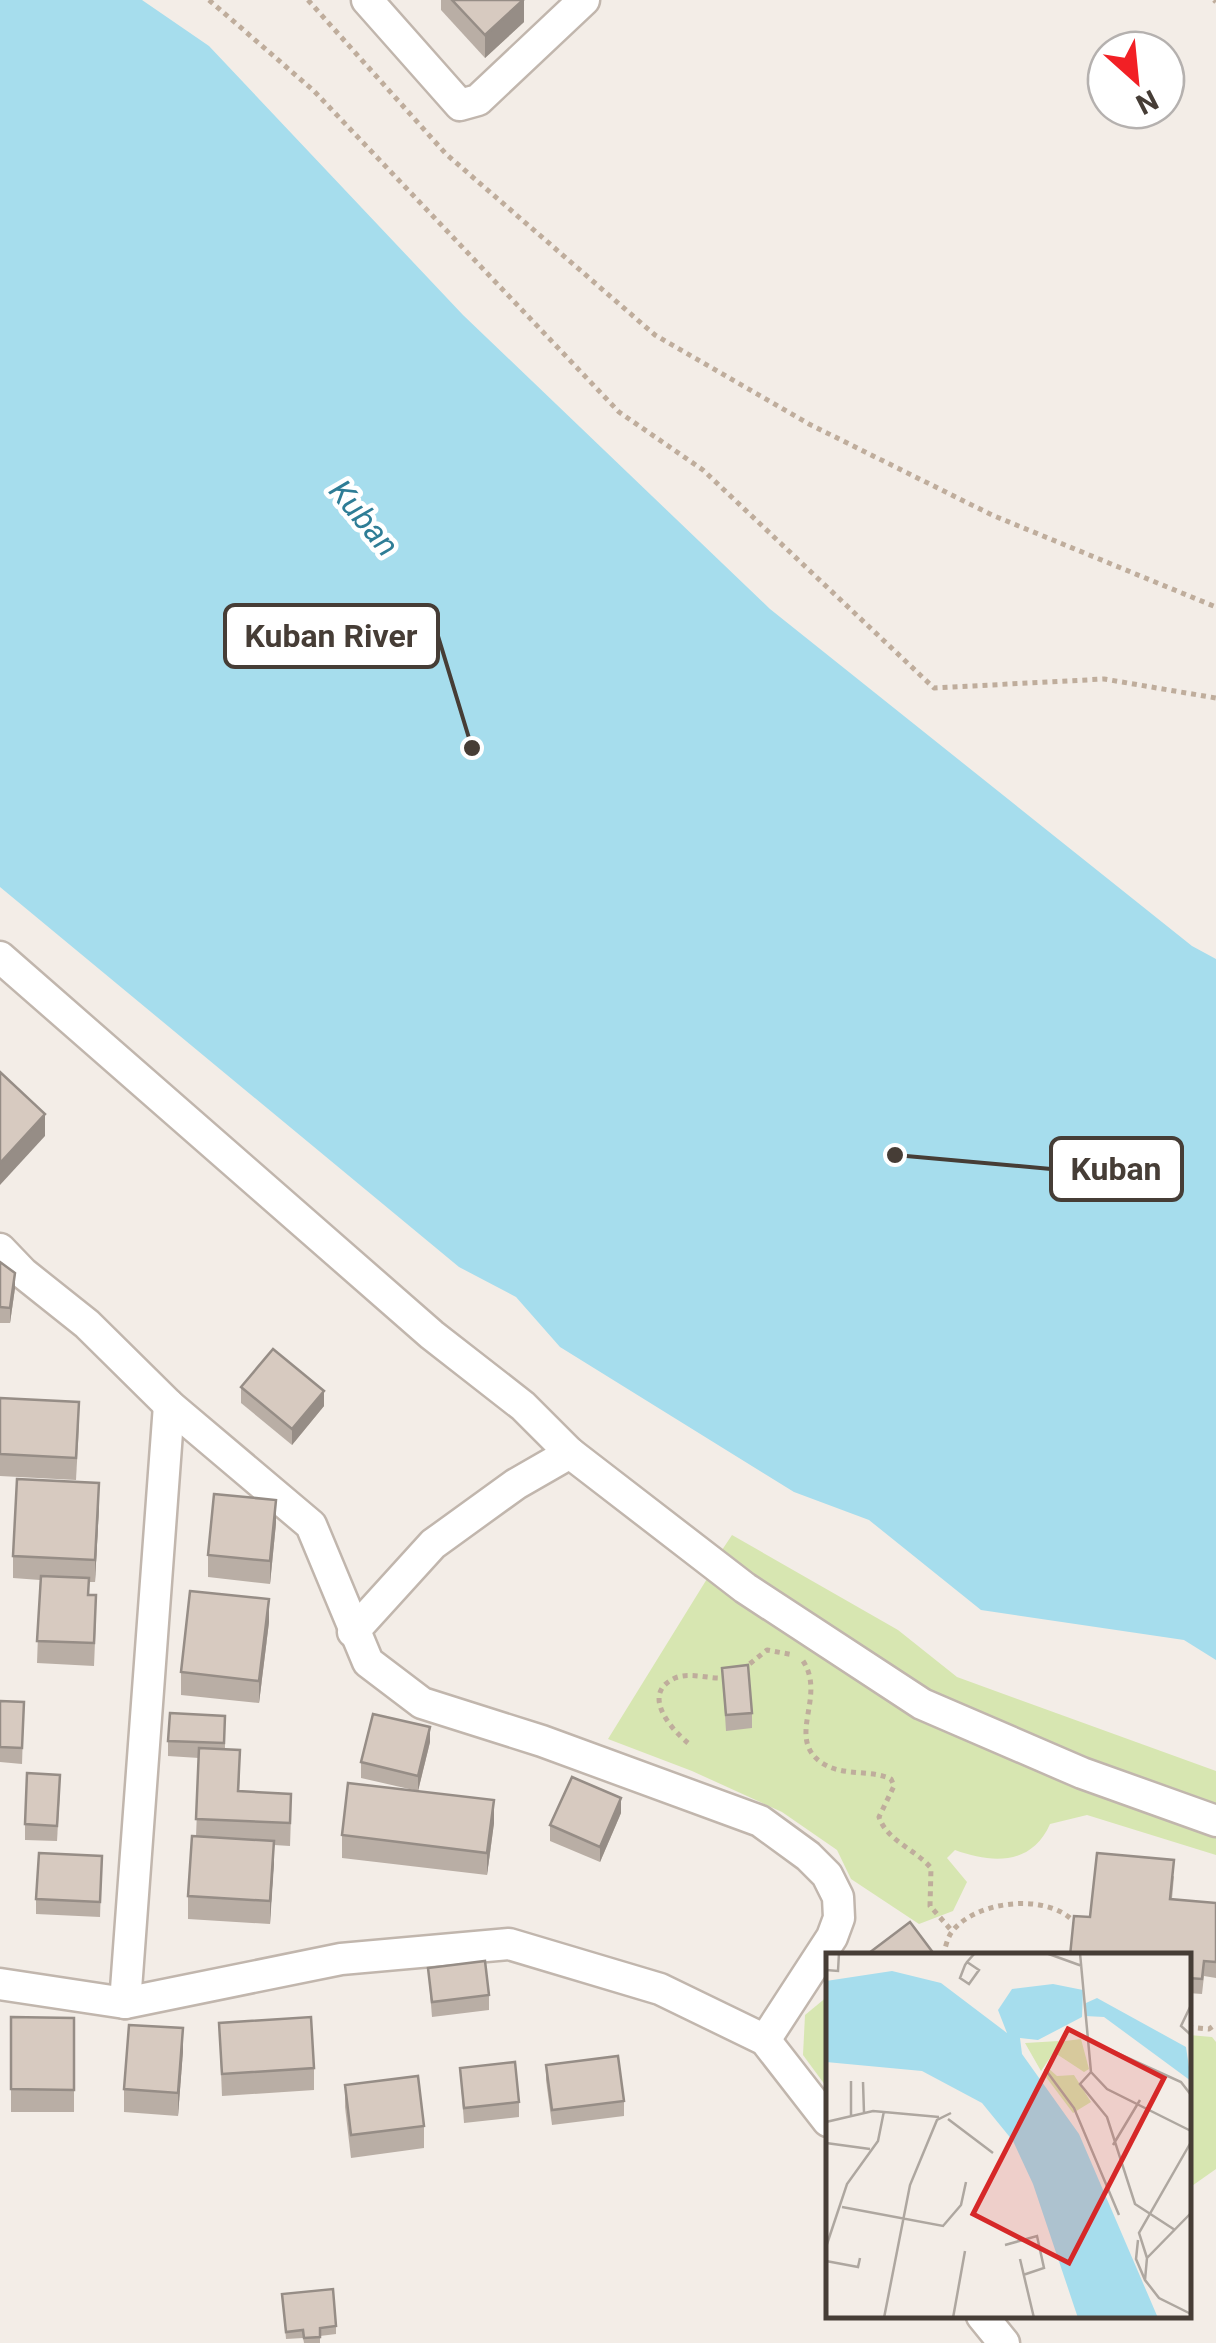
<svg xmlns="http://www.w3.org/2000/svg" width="1216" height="2343" viewBox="0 0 1216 2343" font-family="Roboto,sans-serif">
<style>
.green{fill:#d7e6b1}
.water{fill:#a6dded}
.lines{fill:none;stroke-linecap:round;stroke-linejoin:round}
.minor-casing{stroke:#c1b6ad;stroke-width:35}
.path{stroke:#bfad9c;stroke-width:5;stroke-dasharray:5 5;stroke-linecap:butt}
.minor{stroke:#fff;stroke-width:30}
.wall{fill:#b9aea5}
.shaded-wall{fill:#968d86}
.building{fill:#d7cac0;stroke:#968d86;stroke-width:2.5}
.labels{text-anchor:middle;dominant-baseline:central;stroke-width:9;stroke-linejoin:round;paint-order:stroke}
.water-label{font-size:32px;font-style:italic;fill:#2e7d96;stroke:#fff}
.inset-road{fill:none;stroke:#aea7a0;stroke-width:2.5}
.view{fill:#d62828;fill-opacity:0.15;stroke:#d62828;stroke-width:5}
.inset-edge{fill:none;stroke:#463d36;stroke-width:5}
.leader{fill:none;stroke:#463d36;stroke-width:4}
.callout-dot{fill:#463d36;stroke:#fff;stroke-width:4}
.callout{fill:#fff;stroke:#463d36;stroke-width:4}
.callout-label{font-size:32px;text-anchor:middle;font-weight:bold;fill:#463d36}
</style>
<rect width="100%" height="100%" fill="#f3ede7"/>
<!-- green -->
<g class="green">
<path d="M732 1535 898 1630 957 1677 1216 1771V1812L922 1699 718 1556Z"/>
<path d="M710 1574 918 1713 1216 1830V1855L1087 1815 1050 1824C1032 1865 993 1864 955 1850L947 1858 967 1882 953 1911 919 1924 851 1879 837 1850 782 1812 692 1771 608 1739Z"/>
<path d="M828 1996V2089L803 2055 805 2015Z"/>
<path d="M1189 2035 1212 2037 1216 2042V2169L1189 2188Z"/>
</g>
<!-- water -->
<path class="water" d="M0 0H142L209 46 463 315 770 609 1192 946 1216 959V1660L1184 1640 981 1610 869 1520 794 1492 560 1347 516 1297 459 1267 0 887Z"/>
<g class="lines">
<!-- minor casing -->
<g class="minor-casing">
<g id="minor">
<path d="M367 0 460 105 478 100 584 0"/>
<path d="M0 957 432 1335 523 1406 570 1453 745 1588 922 1704 1082 1773 1216 1821"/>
<path d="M0 1249 23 1273 87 1324 169 1405 311 1525 368 1662 422 1703 542 1741 760 1821 808 1856 827 1875 838 1897 839 1918 832 1937 765 2040"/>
<path d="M353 1632 433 1544 516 1484 570 1453"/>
<path d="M0 1984 125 2003 341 1959 509 1944 660 1989 765 2040 828 2121"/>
<path d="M125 2003 169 1405"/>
<path d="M982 2316 1004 2343"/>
</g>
</g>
<!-- path -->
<g class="path">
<path d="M209 0 314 91 619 412 703 470 934 688 1104 679 1216 698"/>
<path d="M308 0 446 154 655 335 809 424 992 515 1216 607"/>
<path d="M1214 0 1216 2"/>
<path d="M803 1661C827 1697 785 1738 822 1763 844 1777 869 1769 891 1779L894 1786 879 1817C887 1841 915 1849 931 1868L930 1906 952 1931"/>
<path d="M742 1670 767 1650 794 1655"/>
<path d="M688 1743C671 1729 640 1694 675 1678 689 1672 709 1679 724 1678"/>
<path d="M943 1956C945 1949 947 1939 951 1933 974 1900 1049 1892 1075 1923"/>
<path d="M1188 2027 1209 2029 1216 2024"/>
</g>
<!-- minor -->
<use href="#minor" class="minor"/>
</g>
<!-- wall -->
<g class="wall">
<path d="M441 0H524V22L485 58 441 10Z"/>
<path d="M0 1262 15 1288 10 1323H0Z"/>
<path d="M241 1387 324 1406 292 1445 241 1403Z"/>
<path d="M0 1398 79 1425 76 1480 0 1476Z"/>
<path d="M99 1506 95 1582H89V1595L96 1618 94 1666 37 1663 40 1580 13 1578V1556Z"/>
<path d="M276 1523 270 1584 208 1577V1555Z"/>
<path d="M269 1622 259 1703 181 1695V1672Z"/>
<path d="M722 1668 752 1713V1728L726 1731Z"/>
<path d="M0 1701 24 1702 22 1764 0 1762Z"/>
<path d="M225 1716V1750L240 1773 239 1791 291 1816 290 1846 274 1845 270 1924 188 1919V1896L196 1837 199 1758 168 1756V1741Z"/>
<path d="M430 1742 418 1791 361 1778V1762Z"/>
<path d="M60 1790 57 1841 25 1840V1824Z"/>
<path d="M621 1813 600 1862 550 1841V1825Z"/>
<path d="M494 1823 487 1875 342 1858V1835Z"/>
<path d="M102 1856 100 1917 36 1914V1899Z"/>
<path d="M1174 1876 1172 1899 1216 1903V1978L1204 1976 1202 1994 1188 1993V1956L1090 1917Z"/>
<path d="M428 1968 489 1995V2010L432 2017Z"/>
<path d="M11 2017 74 2018V2112H11Z"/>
<path d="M219 2023 314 2068V2090L222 2096Z"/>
<path d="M183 2051 178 2116 124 2112V2089Z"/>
<path d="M546 2065 624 2101V2116L552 2125 546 2080Z"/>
<path d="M460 2068 519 2102V2117L464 2123Z"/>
<path d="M345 2085 424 2126V2148L351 2158 345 2107Z"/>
<path d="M282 2294 336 2326V2334L320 2336V2343H304L303 2338 286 2339Z"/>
</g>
<!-- shaded-wall -->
<g class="shaded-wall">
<path d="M524 0V22L485 58V35Z"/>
<path d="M45 1114V1136L0 1185V1163Z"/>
<path d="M15 1273V1288L10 1323V1308Z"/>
<path d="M324 1391V1406L292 1445V1429Z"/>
<path d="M99 1483V1506L95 1582V1560Z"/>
<path d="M276 1500V1523L270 1584V1561Z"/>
<path d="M269 1599V1622L259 1703V1681Z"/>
<path d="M430 1727V1742L418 1791V1776Z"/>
<path d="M621 1798V1813L600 1862V1847Z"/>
<path d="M494 1800V1823L487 1875V1853Z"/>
<path d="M274 1841V1864L270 1924V1901Z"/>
<path d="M183 2028V2051L178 2116V2093Z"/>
</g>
<!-- building -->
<g class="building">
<path d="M452 0H523L485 35Z"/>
<path d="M0 1072 45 1114 0 1163Z"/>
<path d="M0 1262 15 1273 10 1308 0 1307Z"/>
<path d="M273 1349 324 1391 292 1429 241 1387Z"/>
<path d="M0 1398 79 1402 76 1458 0 1454Z"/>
<path d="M17 1479 99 1483 95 1560 13 1556Z"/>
<path d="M214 1494 276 1500 270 1561 208 1555Z"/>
<path d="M41 1576 89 1578 88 1595H96L94 1643 37 1641Z"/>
<path d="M190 1591 269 1599 259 1681 181 1672Z"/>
<path d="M748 1665 752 1713 726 1715 722 1668Z"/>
<path d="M0 1701 24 1702 22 1748 0 1747Z"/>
<path d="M170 1713 225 1716 224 1743 168 1741Z"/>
<path d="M373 1714 430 1727 418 1776 361 1762Z"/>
<path d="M199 1748 240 1750 238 1791 291 1794 290 1823 196 1819Z"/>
<path d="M27 1773 60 1775 57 1826 25 1824Z"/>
<path d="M572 1777 621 1798 600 1847 550 1825Z"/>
<path d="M348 1783 494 1800 487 1853 342 1835Z"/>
<path d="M192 1836 274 1841 270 1901 188 1896Z"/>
<path d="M39 1853 102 1856 100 1902 36 1899Z"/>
<path d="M1097 1853 1174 1860 1170 1899 1216 1903V1962L1204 1961 1202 1979 1188 1978V1956H1070L1074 1916 1090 1917Z"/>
<path d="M910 1922 934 1954 932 1956H865Z"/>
<path d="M485 1961 489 1995 432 2002 428 1968Z"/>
<path d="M11 2017 74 2018V2090L11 2089Z"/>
<path d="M311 2017 314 2068 222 2074 219 2023Z"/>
<path d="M129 2025 183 2028 178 2093 124 2089Z"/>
<path d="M618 2056 624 2101 552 2110 546 2065Z"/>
<path d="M515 2062 519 2102 464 2108 460 2068Z"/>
<path d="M418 2076 424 2126 351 2135 345 2085Z"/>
<path d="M333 2289 336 2326 320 2328V2337L304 2338 303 2330 286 2332 282 2294Z"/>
</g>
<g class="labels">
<!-- water labels -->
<g class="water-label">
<text transform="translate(364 518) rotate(50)">Kuban</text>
</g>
</g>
<!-- overview -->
<g transform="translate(826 1953)">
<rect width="365" height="365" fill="#f3ede7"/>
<path d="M255 86 263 116 258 119 229 100 239 88ZM233 88 228 99 215 118 199 90ZM222 115 231 123 248 122 265 149 247 160 217 120Z" fill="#d7e6b1"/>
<path d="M66 18 115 30 181 80 172 57 186 36 227 31 257 37 256 64 212 87 194 85 196 101 253 181 332 365H252L207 231 187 188 156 150 96 118 0 109V28ZM271 45 360 94 365 128 278 64 259 63 260 50Z" fill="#a6dded"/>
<path class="inset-road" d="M220 0 256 13M254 0 265 119 281 136 365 178M141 9 153 17 143 31 134 25 139 12 141 9 149 0M0 17 12 18 13 0M365 52 355 73 365 82M258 85 355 129 365 142M219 116 248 155 293 262M265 119 254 131 281 164 309 251 349 277M37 129 38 160M25 162V128M122 166 167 200M0 169 47 158 113 164M0 190 44 196M287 192 314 147M16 254 117 273 135 252 140 229M365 260 321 305 319 327 333 345 365 361M312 287 310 306 319 327M179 292 211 283 218 315 197 322M0 294 21 231 52 188 58 158M321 305 313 280 365 189M194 306 208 365M0 308 32 314 34 305M58 365 84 232 111 167 125 160M127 365 139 298"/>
<path class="view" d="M242 76 338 125 243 310 147 261Z"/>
<rect width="365" height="365" class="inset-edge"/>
</g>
<!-- callouts -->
<path class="leader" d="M472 748L438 636M895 1155L1051 1169"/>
<g class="callout-dot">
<circle cx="472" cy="748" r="10"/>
<circle cx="895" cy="1155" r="10"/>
</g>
<g class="callout">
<rect x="225" y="605" width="213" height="62" rx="10"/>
<rect x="1051" y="1138" width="131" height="62" rx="10"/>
</g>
<g class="callout-label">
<text x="331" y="647">Kuban River</text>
<text x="1116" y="1180">Kuban</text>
</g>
<!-- north arrow -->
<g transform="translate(1136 80) rotate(153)"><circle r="48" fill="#ffffff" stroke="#b5b1af" stroke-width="2.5"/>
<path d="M0-8L18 38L0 25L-18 38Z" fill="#f22025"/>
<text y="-15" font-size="28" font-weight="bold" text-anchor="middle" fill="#463d36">N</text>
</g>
</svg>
